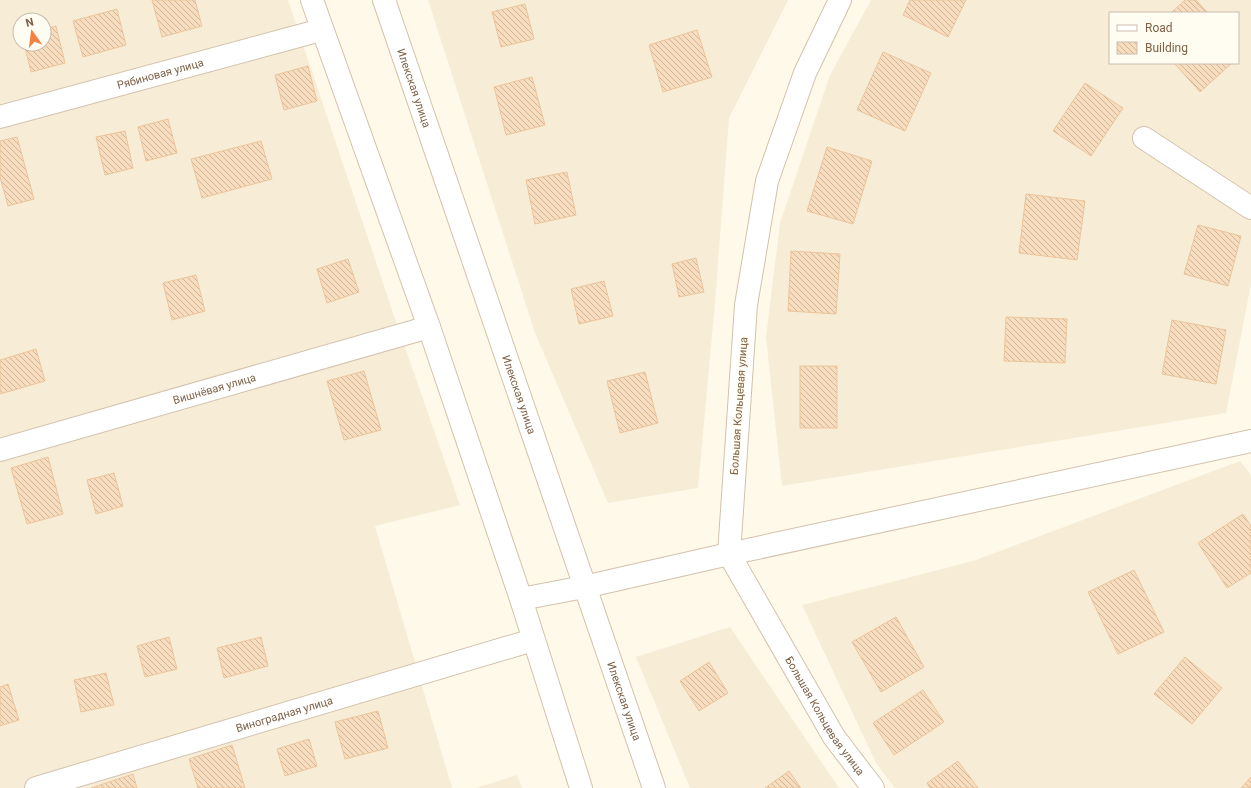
<svg xmlns="http://www.w3.org/2000/svg" width="1251" height="788" viewBox="0 0 1251 788" font-family="Roboto,sans-serif">
<style>
.residential{fill:#f7edd6;fill-rule:evenodd}
.building{fill:url(#building-back-hatch);stroke:#ecc59b}
.lines{fill:none;stroke-linecap:round;stroke-linejoin:round}
.minor-casing{stroke:#d3c2ac;stroke-width:24}
.minor{stroke:#fff;stroke-width:22}
.labels{text-anchor:middle;dominant-baseline:central;stroke-width:3;stroke-linejoin:round;paint-order:stroke}
.street-label{font-size:11px;fill:#7d6248;stroke:#fffcf1}
</style>
<defs>
<pattern id="building-back-hatch" width="6" height="6" patternUnits="userSpaceOnUse"><rect width="6" height="6" fill="#f7dcbd"/><path d="M-1 5l2 2M0 0l6 6M5-1l2 2" fill="none" stroke="#cdb69c"/></pattern>
</defs>
<rect width="100%" height="100%" fill="#fff9e9"/>
<!-- residential -->
<g class="residential">
<path d="M0 0H288L392 310 460 505 375 526 452 788H0ZM20 20H44V44H20Z"/>
<path d="M428 0H788L729 118 715 303 698 488 608 503 535 333Z"/>
<path d="M871 0H1251V284L1226 413 782 486 766 337 780 223 830 75ZM1110 13H1238V63H1110Z"/>
<path d="M1240 461 1251 475V788H895L876 763 802 605 973 561Z"/>
<path d="M730 627 839 788H690L636 657Z"/>
<path d="M517 775 522 788H476Z"/>
</g>
<!-- building -->
<g class="building">
<path d="M152 0H195L202 26 162 37Z"/>
<path d="M910 0H966L948 37 903 15Z"/>
<path d="M1185 0H1196L1208 13H1171Z"/>
<path d="M525 4 534 39 501 47 492 12Z"/>
<path d="M117 9 126 45 83 57 73 21Z"/>
<path d="M56 26 65 63 31 72 24 44H44V29Z"/>
<path d="M697 30 712 77 663 92 649 45Z"/>
<path d="M883 52 931 73 905 131 857 110Z"/>
<path d="M1174 63H1232L1200 92Z"/>
<path d="M308 66 317 101 284 110 275 75Z"/>
<path d="M532 77 545 125 506 135 494 87Z"/>
<path d="M1085 83 1123 108 1091 156 1053 131Z"/>
<path d="M168 119 177 153 146 161 138 127Z"/>
<path d="M125 131 133 168 105 175 96 137Z"/>
<path d="M17 137 34 199 8 206 0 177V141Z"/>
<path d="M261 141 272 179 202 198 191 159Z"/>
<path d="M827 147 872 161 853 224 807 211Z"/>
<path d="M567 172 576 215 535 224 526 180Z"/>
<path d="M1026 194 1085 201 1077 260 1019 253Z"/>
<path d="M1198 225 1241 236 1228 286 1184 274Z"/>
<path d="M791 251 840 254 836 314 788 311Z"/>
<path d="M696 258 704 292 679 297 672 264Z"/>
<path d="M348 259 359 292 327 303 317 269Z"/>
<path d="M196 275 205 311 172 320 163 283Z"/>
<path d="M604 281 613 316 579 324 571 289Z"/>
<path d="M1006 317 1067 319 1065 363 1004 361Z"/>
<path d="M1172 320 1226 330 1216 384 1162 374Z"/>
<path d="M36 349 45 381 0 394V360Z"/>
<rect x="800" y="366" width="37" height="62"/>
<path d="M364 371 381 430 344 440 327 381Z"/>
<path d="M645 372 658 423 620 433 607 381Z"/>
<path d="M48 457 63 514 27 524 11 468Z"/>
<path d="M114 473 123 506 96 514 87 480Z"/>
<path d="M1243 514 1251 526V573L1227 588 1198 543Z"/>
<path d="M1134 570 1164 632 1118 654 1088 592Z"/>
<path d="M896 617 924 667 881 692 852 642Z"/>
<path d="M169 637 177 669 145 677 137 646Z"/>
<path d="M261 637 268 666 224 678 217 648Z"/>
<path d="M1185 657 1222 688 1192 724 1154 694Z"/>
<path d="M709 662 728 693 699 711 680 681Z"/>
<path d="M106 673 114 705 81 712 74 680Z"/>
<path d="M8 684 19 720 0 726V687Z"/>
<path d="M923 690 944 722 894 755 873 723Z"/>
<path d="M378 711 388 748 345 759 335 722Z"/>
<path d="M309 739 317 766 285 776 277 749Z"/>
<path d="M232 745 245 788H198L189 759Z"/>
<path d="M958 761 978 788H930L927 783Z"/>
<path d="M789 771 801 788H765Z"/>
<path d="M133 774 137 788H91Z"/>
<path d="M1251 777V788H1241Z"/>
</g>
<g class="lines">
<!-- minor casing -->
<g class="minor-casing">
<g id="minor">
<path d="M312 0 429 327 521 599 581 788"/>
<path id="s1" d="M384 0 654 788"/>
<path id="s2" d="M840 0 805 73 767 181 746 305 729 554 834 737 873 788"/>
<path id="s3" d="M0 117 321 30"/>
<path d="M1144 138 1251 208"/>
<path id="s4" d="M0 450 429 327"/>
<path d="M521 599 584 587 729 554 1251 441"/>
<path id="s5" d="M36 788 533 640"/>
</g>
</g>
<!-- minor -->
<use href="#minor" class="minor"/>
</g>
<g class="labels">
<!-- street labels -->
<g class="street-label">
<text stroke="none"><textPath href="#s3" startOffset="166">Рябиновая улица</textPath></text>
<text stroke="none"><textPath href="#s1" startOffset="93">Илекская улица</textPath></text>
<text stroke="none"><textPath href="#s4" startOffset="223">Вишнёвая улица</textPath></text>
<text stroke="none"><textPath href="#s1" startOffset="417">Илекская улица</textPath></text>
<text transform="translate(739 406) rotate(-86)">Большая Кольцевая улица</text>
<text stroke="none"><textPath href="#s1" startOffset="741">Илекская улица</textPath></text>
<text stroke="none"><textPath href="#s5" startOffset="259">Виноградная улица</textPath></text>
<text stroke="none"><textPath href="#s2" startOffset="759">Большая Кольцевая улица</textPath></text>
</g>
</g>
<!-- legend -->
<rect x="1109" y="12" width="130" height="52" fill="#fffcf1" stroke="#cbbead"/>
<rect x="1117" y="25" width="20" height="6" fill="#ffffff" stroke="#cbbead"/>
<text x="1145" y="32" font-size="12" fill="#7d6248">Road</text>
<rect x="1117" y="42" width="20" height="12" fill="url(#building-back-hatch)" stroke="#cbbead"/>
<text x="1145" y="52" font-size="12" fill="#7d6248">Building</text>
<!-- north arrow -->
<g transform="translate(32 32) rotate(346)"><circle r="19" fill="#fffcf1" stroke="#cbbead"/>
<path d="M0-3L7 15L0 10L-7 15Z" fill="#f58242"/>
<text y="-6" font-size="11" font-weight="bold" text-anchor="middle" fill="#7d6248">N</text>
</g>
</svg>
